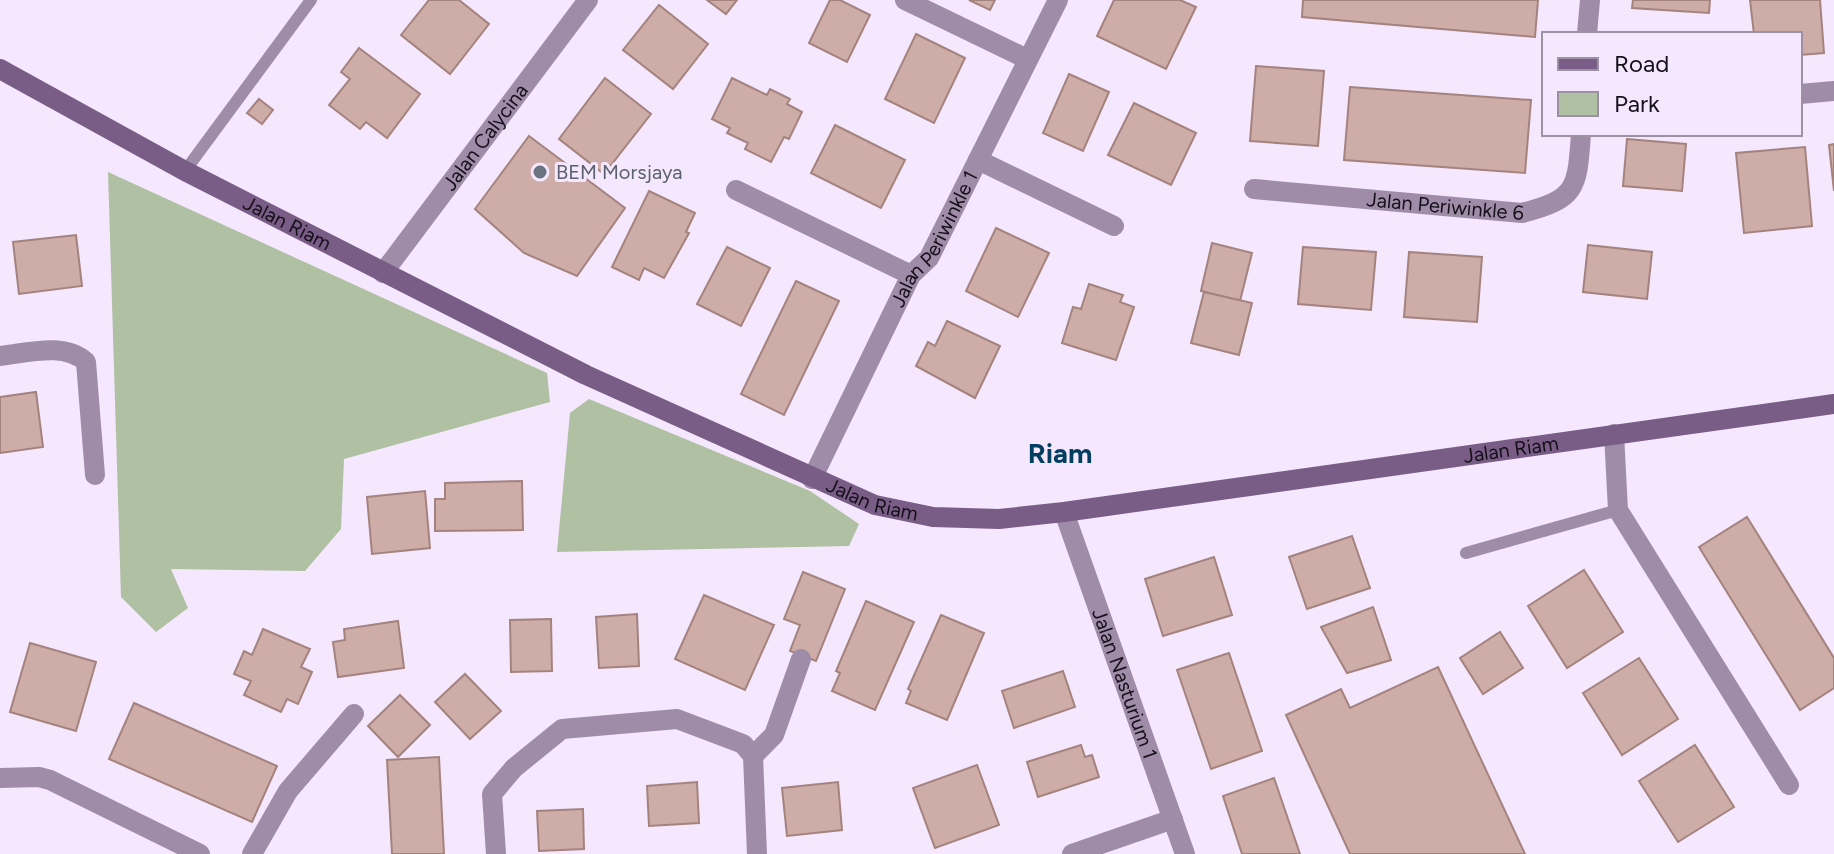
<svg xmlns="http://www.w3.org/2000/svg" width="1834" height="854" viewBox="0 0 1834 854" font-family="Figtree,sans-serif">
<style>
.green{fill:#b0c0a3}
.building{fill:#ceaca8;stroke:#a4837f;stroke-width:2}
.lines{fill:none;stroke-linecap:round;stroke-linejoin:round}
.lane{stroke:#9f8ca9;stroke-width:12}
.street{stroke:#9f8ca9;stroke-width:20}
.secondary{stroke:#795d87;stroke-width:20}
.worship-dot{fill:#6b7280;stroke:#f4e7fe;stroke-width:3}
.labels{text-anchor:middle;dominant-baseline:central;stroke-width:6;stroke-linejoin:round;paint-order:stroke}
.street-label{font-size:20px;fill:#151019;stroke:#f4e7fe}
.worship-label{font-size:20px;fill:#5b616d;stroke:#f4e7fe;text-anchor:start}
.district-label{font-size:28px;font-weight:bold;fill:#023e5f;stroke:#f4e7fe}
</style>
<rect width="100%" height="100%" fill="#f4e7fe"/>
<!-- green -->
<g class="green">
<path d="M108 172 547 373 550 402 344 459 341 529 305 571 171 569 188 608 156 632 121 597Z"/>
<path d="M589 399 810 491 859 524 849 546 557 552 570 413Z"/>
</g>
<!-- building -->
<g class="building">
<path d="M429 0H459L489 24 450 74 401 35Z"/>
<path d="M707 0H737L726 14Z"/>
<path d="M830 0H840L870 15 847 62 809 43Z"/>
<path d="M969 0H995L990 10Z"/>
<path d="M1114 0H1180L1196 7 1166 69 1097 36Z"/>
<path d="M1303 0H1538L1535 37 1302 17Z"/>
<path d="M1633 0H1710L1709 13 1632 8Z"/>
<path d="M1750 0H1820L1824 53 1800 55V34H1754Z"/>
<path d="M659 5 708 44 673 89 623 50Z"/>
<path d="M916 34 965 58 934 123 885 99Z"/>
<path d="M359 48 420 94 387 138 366 122 360 129 329 105 350 79 341 72Z"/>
<path d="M1256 66 1324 71 1318 146 1250 141Z"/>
<path d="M1069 74 1109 92 1083 151 1043 133Z"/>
<path d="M605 78 651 114 604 174 559 139Z"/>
<path d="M732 78 767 95 770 89 790 99 787 104 802 112 789 139 784 137 771 162 745 149 748 143 727 133 730 128 712 119Z"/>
<path d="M1350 87 1531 100 1525 173 1344 160Z"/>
<path d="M259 99 273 110 262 124 247 113Z"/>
<path d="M1134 103 1196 133 1171 185 1108 155Z"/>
<path d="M835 125 905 160 881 208 811 173Z"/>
<path d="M529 136 625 208 577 276 524 253 475 209Z"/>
<path d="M1627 139 1686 144 1682 191 1623 186Z"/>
<path d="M1834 144V191L1829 145Z"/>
<path d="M1805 147 1812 226 1744 233 1736 153Z"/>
<path d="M649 191 695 213 686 232 689 233 664 278 644 268 639 280 612 267Z"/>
<path d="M996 228 1049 253 1018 317 966 291Z"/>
<path d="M76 235 82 286 19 294 13 242Z"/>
<path d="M1212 243 1252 253 1240 301 1201 291Z"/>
<path d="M1588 245 1652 252 1647 299 1583 292Z"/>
<path d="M727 247 770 268 741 326 697 304Z"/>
<path d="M1303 247 1376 252 1371 310 1298 304Z"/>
<path d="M1409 252 1482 257 1477 322 1404 317Z"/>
<path d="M796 281 839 301 784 415 741 394Z"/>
<path d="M1089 284 1123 295 1120 302 1134 307 1116 360 1062 343 1073 307 1081 309Z"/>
<path d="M1204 292 1252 303 1239 355 1191 343Z"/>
<path d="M947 321 1000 346 975 398 916 366 928 342 935 346Z"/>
<path d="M36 392 43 447 0 453V397Z"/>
<path d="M522 481 523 530 435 531V499H445V483Z"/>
<path d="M425 491 430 548 372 554 367 497Z"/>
<path d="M1747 517 1834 658V688L1800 710 1699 547Z"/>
<path d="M1352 536 1370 588 1307 609 1289 557Z"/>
<path d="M1214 557 1232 615 1163 636 1145 579Z"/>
<path d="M1584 570 1623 632 1567 668 1528 606Z"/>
<path d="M803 572 845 589 816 661 790 651 800 625 784 619Z"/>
<path d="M704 595 774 625 745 690 675 659Z"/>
<path d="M866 601 914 622 875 710 832 691 840 673 836 671Z"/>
<path d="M1373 607 1391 660 1347 673 1321 627Z"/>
<path d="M637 614 639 666 599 668 596 617Z"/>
<path d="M941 615 984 633 947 720 906 703 911 691 908 689Z"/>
<path d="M551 619 552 671 511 672 510 620Z"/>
<path d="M398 621 404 668 338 677 333 642 345 640 344 629Z"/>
<path d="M263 629 310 649 301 667 312 672 298 704 287 699 281 712 244 695 251 681 234 674 244 651 252 655Z"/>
<path d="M1500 632 1523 668 1483 694 1460 658Z"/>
<path d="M30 643 96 662 76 731 10 712Z"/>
<path d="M1229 653 1262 751 1211 769 1177 670Z"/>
<path d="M1639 658 1678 719 1622 755 1583 693Z"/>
<path d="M1438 667 1525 854H1350L1286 715 1341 689 1350 708Z"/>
<path d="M1063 671 1075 707 1014 728 1002 691Z"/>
<path d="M465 674 501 711 470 739 435 702Z"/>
<path d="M400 695 430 725 398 757 368 726Z"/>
<path d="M134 703 277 766 252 822 109 759Z"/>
<path d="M1081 745 1085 757 1092 755 1099 777 1038 797 1027 762Z"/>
<path d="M1695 745 1734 807 1678 842 1639 781Z"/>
<path d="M439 757 444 854H392L387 760Z"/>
<path d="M977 765 999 825 935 848 913 788Z"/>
<path d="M1274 778 1300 854H1242L1223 796Z"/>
<path d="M697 782 699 823 649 826 647 786Z"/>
<path d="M838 782 842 830 787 836 782 788Z"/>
<path d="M583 809 584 849 539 851 537 811Z"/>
</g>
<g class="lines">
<!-- lane -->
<g class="lane">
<path d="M185 171 311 0"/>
<path d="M1466 553 1618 510"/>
</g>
<!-- street -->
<g class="street">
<path d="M905 0 1027 59"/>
<path d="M1587 34 1590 0"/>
<path d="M1800 94 1834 91"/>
<path d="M978 160 1114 226"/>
<path id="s1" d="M1254 189 1522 213C1578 199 1577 187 1581 134"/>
<path d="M736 190 911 275"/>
<path id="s2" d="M383 273 588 0"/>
<path d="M0 356C28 353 64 342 86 362L95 475"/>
<path d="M1614 434 1618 510 1789 785"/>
<path id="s3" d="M812 479 911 275 929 258 1058 0"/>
<path id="s4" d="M1064 512 1185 854"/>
<path d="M753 756 774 735 801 659"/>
<path d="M0 778 39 777 50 780 200 854"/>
<path d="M252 854 288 791 354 714"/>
<path d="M496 854 492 794 514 768 562 729 677 719 743 744 753 756 757 854"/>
<path d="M1072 854 1173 819"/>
</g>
<!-- secondary -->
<path class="secondary" id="s5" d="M0 69 185 171 586 375 875 505 933 517 999 519 1064 512 1834 404"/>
</g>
<!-- markers -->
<circle class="worship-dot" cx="540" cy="172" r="8"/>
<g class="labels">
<!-- street labels -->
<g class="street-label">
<text stroke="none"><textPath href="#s2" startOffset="170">Jalan Calycina</textPath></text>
<text stroke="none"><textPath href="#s1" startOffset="192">Jalan Periwinkle 6</textPath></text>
<text stroke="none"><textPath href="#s5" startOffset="326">Jalan Riam</textPath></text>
<text stroke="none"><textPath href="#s3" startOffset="270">Jalan Periwinkle 1</textPath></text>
<text stroke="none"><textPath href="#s5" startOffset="1620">Jalan Riam</textPath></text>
<text stroke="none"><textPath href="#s5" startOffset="974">Jalan Riam</textPath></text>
<text stroke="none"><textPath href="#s4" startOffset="182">Jalan Nasturium 1</textPath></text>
</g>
<!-- worship labels -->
<g class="worship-label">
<text x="556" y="172">BEM Morsjaya</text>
</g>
<!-- district labels -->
<g class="district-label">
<text x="1060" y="453">Riam</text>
</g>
</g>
<!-- legend -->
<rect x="1542" y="32" width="260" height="104" fill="#f4e7fe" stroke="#9b91a2" stroke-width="2"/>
<rect x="1558" y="58" width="40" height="12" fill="#795d87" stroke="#9b91a2" stroke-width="2"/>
<text x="1614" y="72" font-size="24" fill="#151019">Road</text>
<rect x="1558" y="92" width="40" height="24" fill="#b0c0a3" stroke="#9b91a2" stroke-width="2"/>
<text x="1614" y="112" font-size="24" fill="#151019">Park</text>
</svg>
